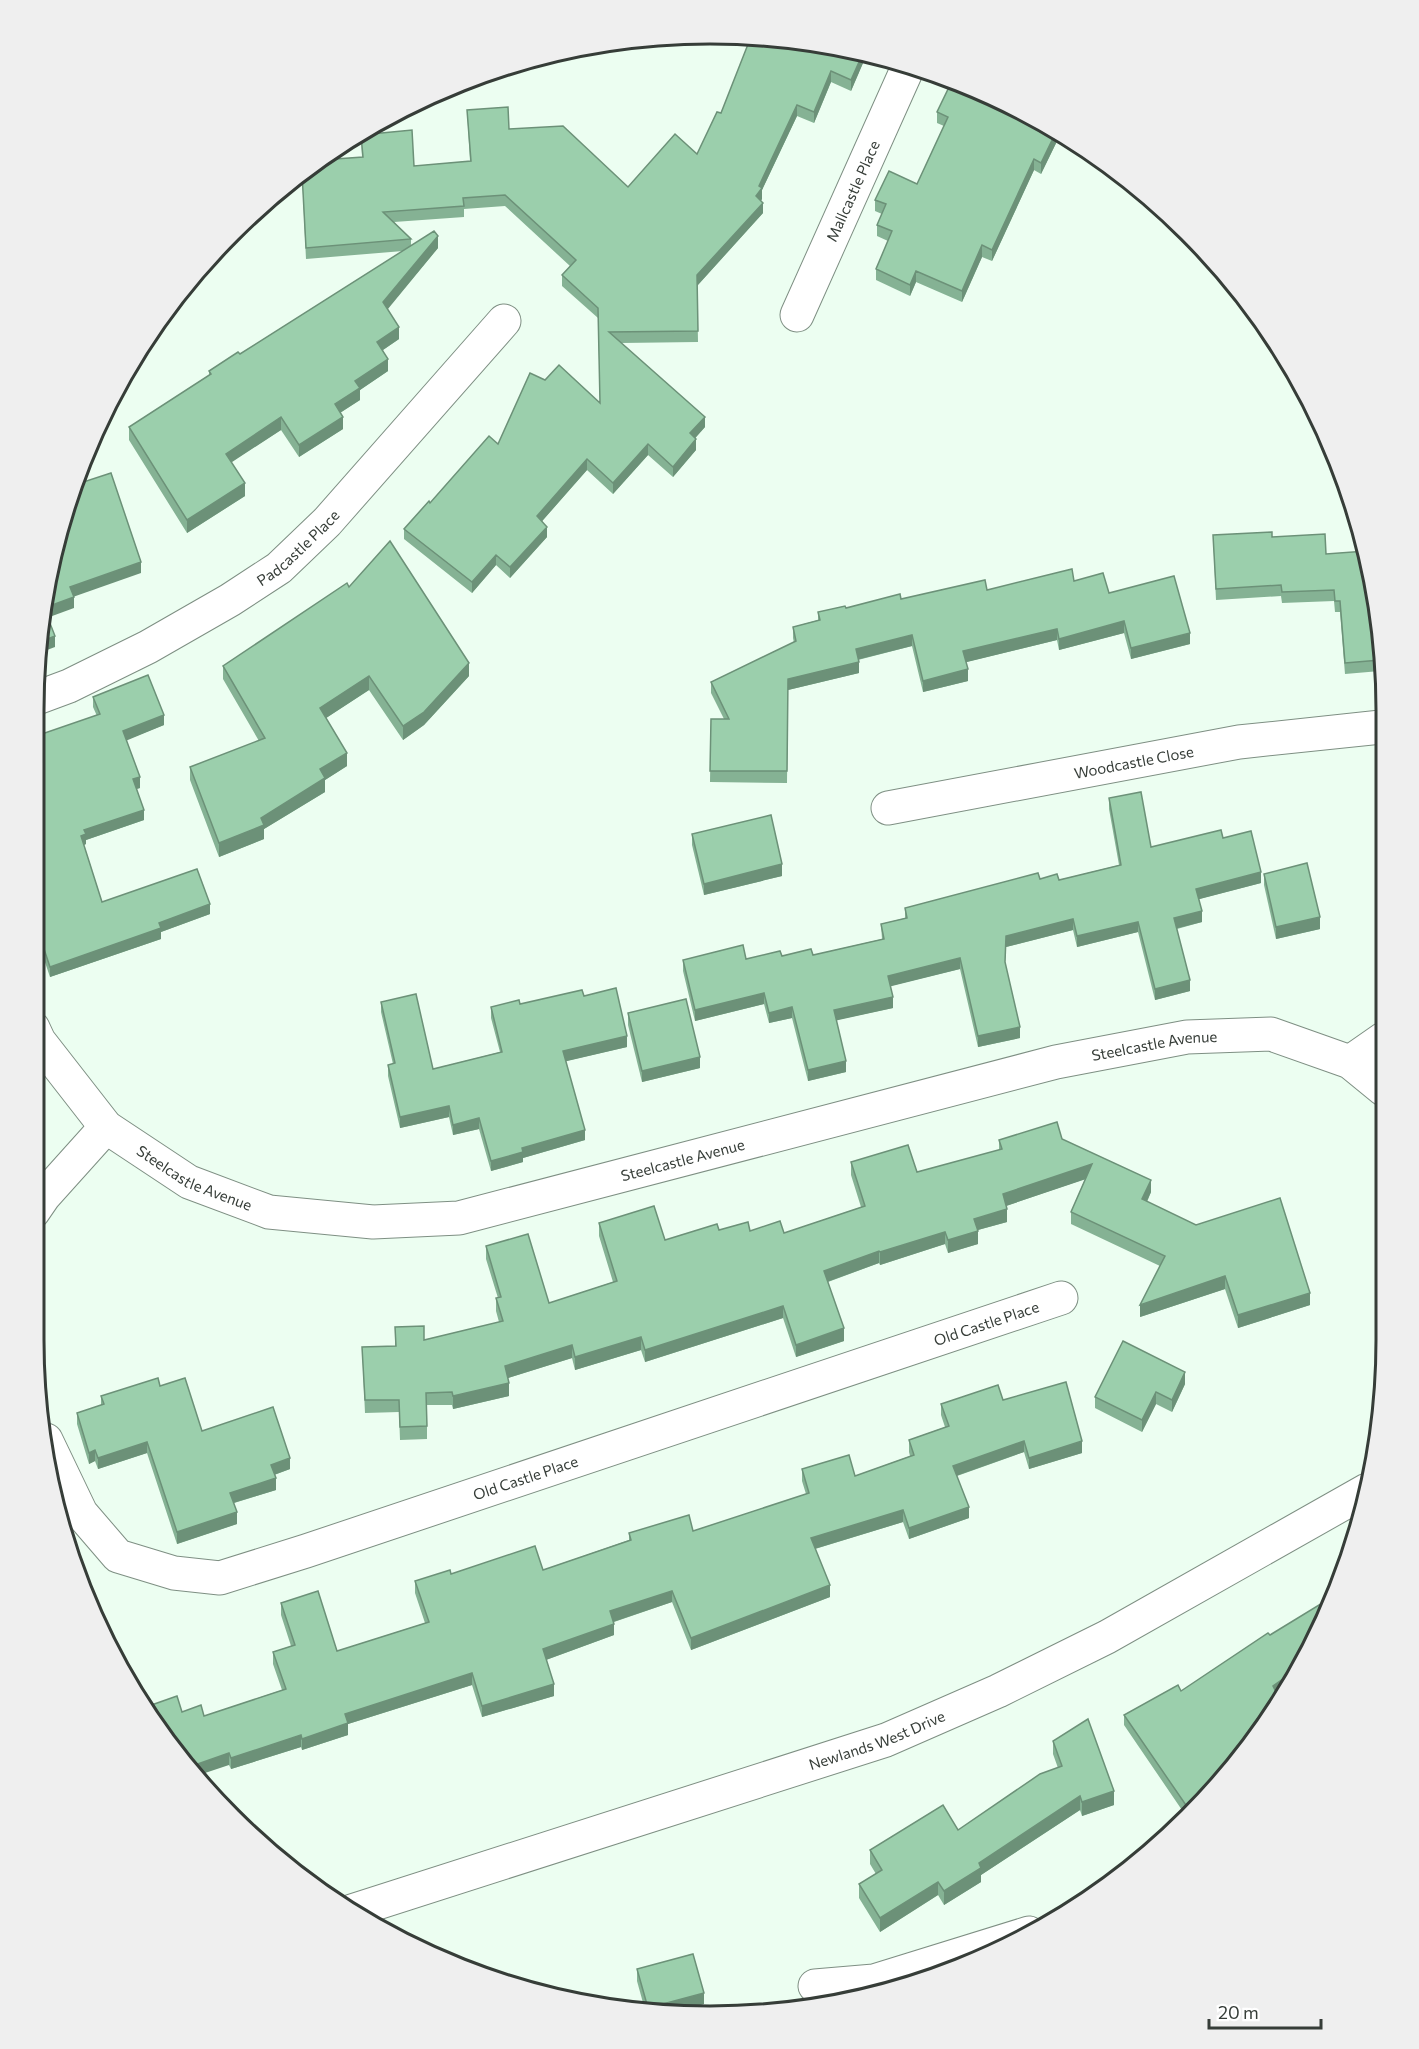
<svg xmlns="http://www.w3.org/2000/svg" width="1419" height="2049" viewBox="0 0 1419 2049" font-family="Commissioner,sans-serif">
<style>
.lines{fill:none;stroke-linecap:round;stroke-linejoin:round}
.street-casing{stroke:#7e8f83;stroke-width:35}
.secondary-casing{stroke:#7e8f83;stroke-width:35}
.street{stroke:#fff;stroke-width:33}
.secondary{stroke:#fff;stroke-width:33}
.wall{fill:#85b294}
.shaded-wall{fill:#6c9178}
.building{fill:#9bcfac;stroke:#6c9178;stroke-width:1.5}
.labels{text-anchor:middle;dominant-baseline:central;stroke-width:6;stroke-linejoin:round;paint-order:stroke}
.street-label{font-size:15px;fill:#363d38;stroke:#fff}
.rim{fill:none;stroke:#363d38;stroke-width:3}
</style>
<rect width="100%" height="100%" fill="#ecfef1"/>
<g class="lines">
<!-- street casing -->
<g class="street-casing">
<g id="street">
<path id="s1" d="M797 315 909 65"/>
<path id="s2" d="M34 699 69 686 148 647 230 600 279 568 327 522 504 321"/>
<path id="s3" d="M888 808 1239 742 1381 727"/>
<path id="s4" d="M33 1028 39 1041 106 1127 189 1182 269 1212 373 1222 459 1218 1056 1062 1187 1037 1271 1034 1350 1062 1383 1089"/>
<path d="M1350 1062 1383 1039"/>
<path d="M33 1212 44 1196 106 1127"/>
<path id="s5" d="M46 1440 81 1513 118 1556 174 1573 220 1578 306 1551 1061 1298"/>
<path d="M815 1986 874 1981 1029 1933"/>
</g>
</g>
<!-- secondary casing -->
<g class="secondary-casing">
<g id="secondary">
<path id="s6" d="M352 1911 886 1740 998 1691 1107 1637 1367 1490"/>
</g>
</g>
<!-- street -->
<use href="#street" class="street"/>
<!-- secondary -->
<use href="#secondary" class="secondary"/>
</g>
<!-- wall -->
<g class="wall">
<path d="M867 53 851 91 831 82 814 123 797 116 762 190V199L761 201 763 213 697 286 698 342 621 343 705 427 695 438 696 450 673 477 648 455 613 494 587 470 542 521 547 537 510 578 496 565 472 593 404 539V529L430 503 498 444 600 403 598 318 562 286V275L570 266 505 206 464 209V217L394 222 411 239V245L438 248 387 309 399 339 383 350 388 371 360 390V400L340 413 343 429 299 457 281 430 231 462 245 496 187 533 129 440V427L209 376V371L240 354 403 251 306 259 302 174 321 160 362 157 361 135 414 166 470 161 467 110 628 187 697 154 721 113Z"/>
<path d="M1008 103 1060 135 1041 174 1034 170 992 261 982 257 962 302 916 282 910 296 876 280V269L888 241 877 236V225L882 214 875 211V200L917 184 944 126 937 123V112Z"/>
<path d="M1213 535 1272 537 1326 554 1366 551 1379 614 1378 615 1380 652V671L1345 674 1340 612H1335L1334 601 1282 603 1281 596 1216 600Z"/>
<path d="M1074 581 1109 593 1190 644 1131 659 1124 633 1059 650 1057 640 966 662 968 681 923 692 912 646 858 660 859 673 788 690 787 783 710 782 711 719H724L711 693V682L794 643 793 638V627L818 620V612L901 599Z"/>
<path d="M223 666 469 676 424 725 403 740 369 690 326 718 347 766 325 780V792L264 829V839L219 857 190 780V767L259 741 223 679Z"/>
<path d="M93 697 164 725 126 740 140 788 136 789 144 820 86 840V844L84 845 102 902 210 914 161 932V939L50 977 33 927V737L97 716 93 707Z"/>
<path d="M1109 798 1151 847 1223 838 1261 883 1199 899 1202 922 1177 929 1190 991 1155 1000 1138 932 1077 947 1073 930 1006 947 1005 964 1020 1038 978 1047 960 969 890 986 893 1008 836 1020 846 1072 808 1081 792 1018 769 1023 764 1004 695 1021 683 971V960L746 959 813 955 882 939 881 924 905 918V908L1040 879 1059 880 1119 865 1109 809Z"/>
<path d="M692 834 782 876 704 895 692 845Z"/>
<path d="M1264 874 1320 929 1276 939 1264 885Z"/>
<path d="M584 996 627 1047 566 1061 585 1140 523 1158V1162L491 1171 479 1129 453 1135 449 1117 400 1128 388 1076V1065L393 1064 381 1012V1002L433 1069 500 1052 491 1018V1007Z"/>
<path d="M628 1013 700 1068 642 1082 628 1025Z"/>
<path d="M1062 1139 1151 1192 1147 1202 1310 1305 1238 1328 1225 1289 1140 1317 1160 1266 1071 1224V1212L1085 1179 1006 1206 1007 1222 978 1230V1244L948 1253 945 1244 880 1265 879 1263 828 1282 844 1341 796 1357 783 1318 645 1362 641 1350 575 1370 572 1358 508 1378 509 1396 453 1409 452 1405H427V1439L400 1440 399 1412 365 1413 362 1347 395 1346V1327L424 1340 499 1322 496 1311V1298H498L486 1259V1246L549 1303 613 1282 599 1236V1223L665 1240 719 1230 750 1231 784 1233 861 1207 851 1175V1162L917 1172 999 1150V1140Z"/>
<path d="M1185 1384 1172 1412 1156 1404 1142 1432 1095 1408V1397Z"/>
<path d="M160 1386 202 1431 290 1469 274 1475 276 1490 234 1503 237 1524 177 1544 147 1453 98 1469 95 1461 89 1464 77 1424V1413L101 1405V1396Z"/>
<path d="M1003 1400 1082 1453 1029 1469 1024 1452 957 1476 969 1518 909 1539 903 1522 815 1549 830 1597 691 1650 672 1602 614 1622V1635L546 1660 554 1696 482 1717 472 1685 348 1724V1735L302 1750 301 1747 231 1769 229 1765 182 1712 204 1716 282 1690 273 1664V1652L291 1646 281 1615V1603L337 1651 425 1623 415 1593V1581L451 1574 543 1570 629 1540V1533L693 1531 806 1494 802 1481V1469L855 1476 910 1456 909 1452V1440L945 1427 941 1415V1404Z"/>
<path d="M1270 1635 1316 1638 1286 1688 1277 1694 1246 1751 1186 1816 1124 1725V1715L1181 1691Z"/>
<path d="M1053 1741 1114 1805 1082 1816 1080 1810 981 1875V1882L944 1905 938 1895 880 1932 859 1898V1884L876 1874 870 1864V1850L958 1830 1058 1768 1053 1754Z"/>
<path d="M637 1969 704 2004 680 2010H645L637 1981Z"/>
</g>
<!-- shaded-wall -->
<g class="shaded-wall">
<path d="M863 53H867V54L851 91V80Z"/>
<path d="M831 71V82L814 123V112Z"/>
<path d="M797 105V116L762 190V199L756 207V196L759 186Z"/>
<path d="M1056 132 1060 135 1041 174V163Z"/>
<path d="M1034 159V170L992 261V250Z"/>
<path d="M763 203V213L697 286V275Z"/>
<path d="M438 236V248L383 315V302Z"/>
<path d="M982 245V257L962 302V291Z"/>
<path d="M916 271V282L910 296V285Z"/>
<path d="M399 327V339L377 354V342Z"/>
<path d="M388 359V371L360 390V400L335 416V404L355 381Z"/>
<path d="M281 417V430L226 466V454Z"/>
<path d="M343 417V429L299 457V445Z"/>
<path d="M705 417V427L690 444V433Z"/>
<path d="M696 439V450L673 477V467Z"/>
<path d="M648 444V455L613 494V483Z"/>
<path d="M587 459V470L537 527V516Z"/>
<path d="M245 483V496L187 533V520Z"/>
<path d="M547 527V537L510 578V567Z"/>
<path d="M496 555V565L472 593V582Z"/>
<path d="M141 562V573L70 598V587Z"/>
<path d="M74 597V608L44 619V608Z"/>
<path d="M1124 621V633L1059 650V639Z"/>
<path d="M1057 629V640L963 663V651Z"/>
<path d="M1190 633V644L1131 659V648Z"/>
<path d="M912 635V646L856 660V649Z"/>
<path d="M55 636V647L39 653 40 642Z"/>
<path d="M859 662V673L788 690 787 783 788 679Z"/>
<path d="M469 663V676L424 725 403 740V726Z"/>
<path d="M968 669V681L923 692V681Z"/>
<path d="M369 676V690L320 722V708Z"/>
<path d="M164 715V725L123 742V731Z"/>
<path d="M347 753V766L325 780V792L264 829V839L219 857V843L261 818 320 769Z"/>
<path d="M140 777V788L133 790V779Z"/>
<path d="M144 810V820L86 840V844L81 846V836L84 830Z"/>
<path d="M782 864V876L704 895V884Z"/>
<path d="M1261 872V883L1196 900V889Z"/>
<path d="M210 904V914L161 932V939L50 977V967L159 923Z"/>
<path d="M1202 911V922L1174 929V918Z"/>
<path d="M1320 917V929L1276 939V927Z"/>
<path d="M1073 919V930L1006 947V936Z"/>
<path d="M1138 922V932L1077 947V936Z"/>
<path d="M960 958V969L888 987V976Z"/>
<path d="M1190 980V991L1155 1000V989Z"/>
<path d="M764 993V1004L695 1021V1010Z"/>
<path d="M893 997V1008L834 1021V1010Z"/>
<path d="M792 1007V1018L769 1023V1013Z"/>
<path d="M1020 1027V1038L978 1047V1036Z"/>
<path d="M627 1036V1047L563 1062V1051Z"/>
<path d="M700 1057V1068L642 1082V1071Z"/>
<path d="M846 1061V1072L808 1081V1070Z"/>
<path d="M449 1106V1117L400 1128V1117Z"/>
<path d="M479 1118V1129L453 1135V1125Z"/>
<path d="M585 1130V1140L523 1158V1162L491 1171V1161L522 1148Z"/>
<path d="M1092 1164V1177L1003 1207V1194Z"/>
<path d="M1151 1180V1192L1142 1212V1199Z"/>
<path d="M1007 1209V1222L974 1231V1219Z"/>
<path d="M978 1231V1244L948 1253V1240Z"/>
<path d="M945 1232V1244L880 1265V1252Z"/>
<path d="M879 1251V1263L824 1283V1271Z"/>
<path d="M1225 1276V1289L1140 1317V1305Z"/>
<path d="M1310 1293V1305L1238 1328V1315Z"/>
<path d="M783 1306V1318L645 1362V1350Z"/>
<path d="M844 1328V1341L796 1357V1345Z"/>
<path d="M641 1337V1350L575 1370V1357Z"/>
<path d="M572 1345V1358L505 1379V1366Z"/>
<path d="M1185 1372V1384L1172 1412V1400Z"/>
<path d="M509 1383V1396L453 1409V1396Z"/>
<path d="M1156 1392V1404L1142 1432V1420Z"/>
<path d="M1024 1441V1452L953 1477V1466Z"/>
<path d="M1082 1441V1453L1029 1469V1458Z"/>
<path d="M147 1442V1453L98 1469V1458Z"/>
<path d="M95 1450V1461L89 1464V1453Z"/>
<path d="M290 1458V1469L271 1476V1465Z"/>
<path d="M276 1478V1490L230 1504V1493Z"/>
<path d="M969 1507V1518L909 1539V1528Z"/>
<path d="M903 1510V1522L811 1550V1538Z"/>
<path d="M237 1512V1524L177 1544V1532Z"/>
<path d="M830 1585V1597L691 1650V1638Z"/>
<path d="M672 1591V1602L610 1623V1611Z"/>
<path d="M614 1624V1635L543 1661V1649Z"/>
<path d="M1297 1669 1286 1688 1273 1697V1686Z"/>
<path d="M472 1673V1685L348 1724V1735L302 1750V1739L345 1714Z"/>
<path d="M554 1684V1696L482 1717V1706Z"/>
<path d="M301 1735V1747L231 1769V1758Z"/>
<path d="M229 1753V1765L199 1775 192 1766Z"/>
<path d="M1114 1791V1805L1082 1816V1802Z"/>
<path d="M1080 1796V1810L981 1875V1882L944 1905V1891L979 1863Z"/>
<path d="M938 1882V1895L880 1932V1918Z"/>
<path d="M704 1993V2004L680 2010H648V2008Z"/>
</g>
<!-- building -->
<g class="building">
<path d="M752 34 863 53 851 80 831 71 814 112 797 105 759 186 762 188 756 196 763 203 697 275 698 331 609 332 705 417 690 433 696 439 673 467 648 444 613 483 587 459 537 516 547 527 510 567 496 555 472 582 404 529 429 501 430 503 489 436 498 444 530 373 545 380 559 365 600 403 598 308 562 275 576 260 505 195 463 198 464 206 383 212 411 239 306 248 302 173 321 160 363 157 361 135 412 130 414 166 471 161 467 110 508 107 509 129 563 126 628 187 675 134 697 154 717 112 721 113Z"/>
<path d="M952 81 1008 103 1056 132 1041 163 1034 159 992 250 982 245 962 291 916 271 910 285 876 269 892 231 877 225 886 204 875 200 889 171 917 184 948 117 937 112Z"/>
<path d="M434 231 438 236 383 302 399 327 377 342 388 359 355 381 360 388 335 404 343 417 299 445 281 417 226 454 245 483 187 520 129 427 211 374 209 371 238 352 240 354Z"/>
<path d="M111 473 141 562 70 587 74 597 44 608 55 636 40 642 46 577 74 485Z"/>
<path d="M1272 532V537L1325 534 1326 554 1366 551 1377 607 1380 660 1345 663 1340 601H1335L1334 590 1282 592 1281 585 1216 589 1213 535Z"/>
<path d="M390 541 469 663 424 712 403 726 369 676 320 708 347 753 320 769 325 778 261 818 264 825 219 843 190 767 265 738 223 666 347 583 349 587Z"/>
<path d="M1072 569 1074 581 1103 573 1109 593 1174 576 1190 633 1131 648 1124 621 1059 639 1057 629 963 651 968 669 923 681 912 635 856 649 859 662 788 679 787 771H710L711 719H729L711 682 796 641 793 627 820 620 818 612 845 606 846 608 900 594 901 599 985 580 987 590Z"/>
<path d="M148 675 164 715 123 731 140 777 133 779 144 810 84 830 86 834 81 836 102 902 197 869 210 904 159 923 161 928 50 967 33 916V737L100 714 93 697Z"/>
<path d="M1141 792 1151 847 1221 830 1223 838 1251 831 1261 872 1196 889 1202 911 1174 918 1190 980 1155 989 1138 922 1077 936 1073 919 1006 936 1005 962 1020 1027 978 1036 960 958 888 976 893 997 834 1010 846 1061 808 1070 792 1007 769 1013 764 993 695 1010 683 960 743 945 746 959 780 951 782 956 811 949 813 955 884 939 881 924 907 918 905 908 1038 873 1040 879 1057 874 1059 880 1121 865 1109 798Z"/>
<path d="M771 815 782 864 704 884 692 834Z"/>
<path d="M1307 863 1320 917 1276 927 1264 874Z"/>
<path d="M616 988 627 1036 563 1051 585 1130 522 1148 523 1152 491 1161 479 1118 453 1125 449 1106 400 1117 388 1065 395 1063 381 1002 416 994 433 1069 502 1052 491 1007 519 1000 520 1004 582 990 584 996Z"/>
<path d="M686 999 700 1057 642 1071 628 1013Z"/>
<path d="M1057 1122 1062 1139 1151 1180 1142 1199 1196 1225 1280 1198 1310 1293 1238 1315 1225 1276 1140 1305 1165 1256 1071 1212 1092 1164 1003 1194 1007 1209 974 1219 978 1231 948 1240 945 1232 880 1252 879 1251 824 1271 844 1328 796 1345 783 1306 645 1350 641 1337 575 1357 572 1345 505 1366 509 1383 453 1396 452 1392 426 1393 427 1426 400 1427 399 1400H365L362 1347 396 1346 395 1327 424 1326V1340L503 1321 496 1298 501 1297 486 1246 528 1234 549 1303 617 1281 599 1223 654 1206 665 1240 717 1224 719 1230 748 1222 750 1231 780 1221 784 1233 865 1206 851 1162 908 1145 917 1172 1002 1149 999 1140Z"/>
<path d="M1123 1341 1185 1372 1172 1400 1156 1392 1142 1420 1095 1397Z"/>
<path d="M158 1378 160 1386 185 1378 202 1431 273 1407 290 1458 271 1465 276 1478 230 1493 237 1512 177 1532 147 1442 98 1458 95 1450 89 1453 77 1413 104 1404 101 1396Z"/>
<path d="M1066 1382 1082 1441 1029 1458 1024 1441 953 1466 969 1507 909 1528 903 1510 811 1538 830 1585 691 1638 672 1591 610 1611 614 1624 543 1649 554 1684 482 1706 472 1673 345 1714 348 1723 302 1739 301 1735 231 1758 229 1753 192 1766 147 1715 143 1708 177 1696 182 1712 201 1705 204 1716 286 1689 273 1652 295 1645 281 1603 318 1591 337 1651 429 1622 415 1581 450 1570 451 1574 535 1546 543 1570 631 1540 629 1533 689 1515 693 1531 809 1493 802 1469 849 1455 855 1476 914 1455 909 1440 949 1426 941 1404 998 1385 1003 1400Z"/>
<path d="M1332 1597 1316 1638 1297 1669 1273 1686 1279 1698 1246 1751 1190 1811 1124 1715 1178 1685 1181 1691 1268 1633 1270 1635Z"/>
<path d="M1088 1719 1114 1791 1082 1802 1080 1796 979 1863 981 1868 944 1891 938 1882 880 1918 859 1884 882 1870 870 1850 943 1805 958 1830 1040 1774 1062 1766 1053 1741Z"/>
<path d="M693 1954 704 1993 648 2008 637 1969Z"/>
<path d="M899 1987 885 1993 864 1997Z"/>
</g>
<g class="labels">
<!-- street labels -->
<g class="street-label">
<text stroke="none"><textPath href="#s1" startOffset="136">Mallcastle Place</textPath></text>
<text stroke="none"><textPath href="#s2" startOffset="306">Padcastle Place</textPath></text>
<text stroke="none"><textPath href="#s3" startOffset="250">Woodcastle Close</textPath></text>
<text stroke="none"><textPath href="#s4" startOffset="1216">Steelcastle Avenue</textPath></text>
<text stroke="none"><textPath href="#s4" startOffset="730">Steelcastle Avenue</textPath></text>
<text stroke="none"><textPath href="#s4" startOffset="226">Steelcastle Avenue</textPath></text>
<text stroke="none"><textPath href="#s5" startOffset="1050">Old Castle Place</textPath></text>
<text stroke="none"><textPath href="#s5" startOffset="564">Old Castle Place</textPath></text>
<text stroke="none"><textPath href="#s6" startOffset="552">Newlands West Drive</textPath></text>
</g>
</g>
<!-- crop -->
<path d="M0 0H1419V2049H0ZM710 44H710A666 666 0 0 1 1376 710V1340A666 666 0 0 1 710 2006H710A666 666 0 0 1 44 1340V710A666 666 0 0 1 710 44Z" fill="#efefef" fill-rule="evenodd"/>
<path class="rim" d="M710 44H710A666 666 0 0 1 1376 710V1340A666 666 0 0 1 710 2006H710A666 666 0 0 1 44 1340V710A666 666 0 0 1 710 44Z"/>
<!-- scale -->
<path d="M1209 2019v9h112v-9" fill="none" stroke="#363d38" stroke-width="3"/>
<text x="1218" y="2019" font-size="18" fill="#363d38" stroke="#ffffff" stroke-width="4.5" paint-order="stroke">20 m</text>
</svg>
